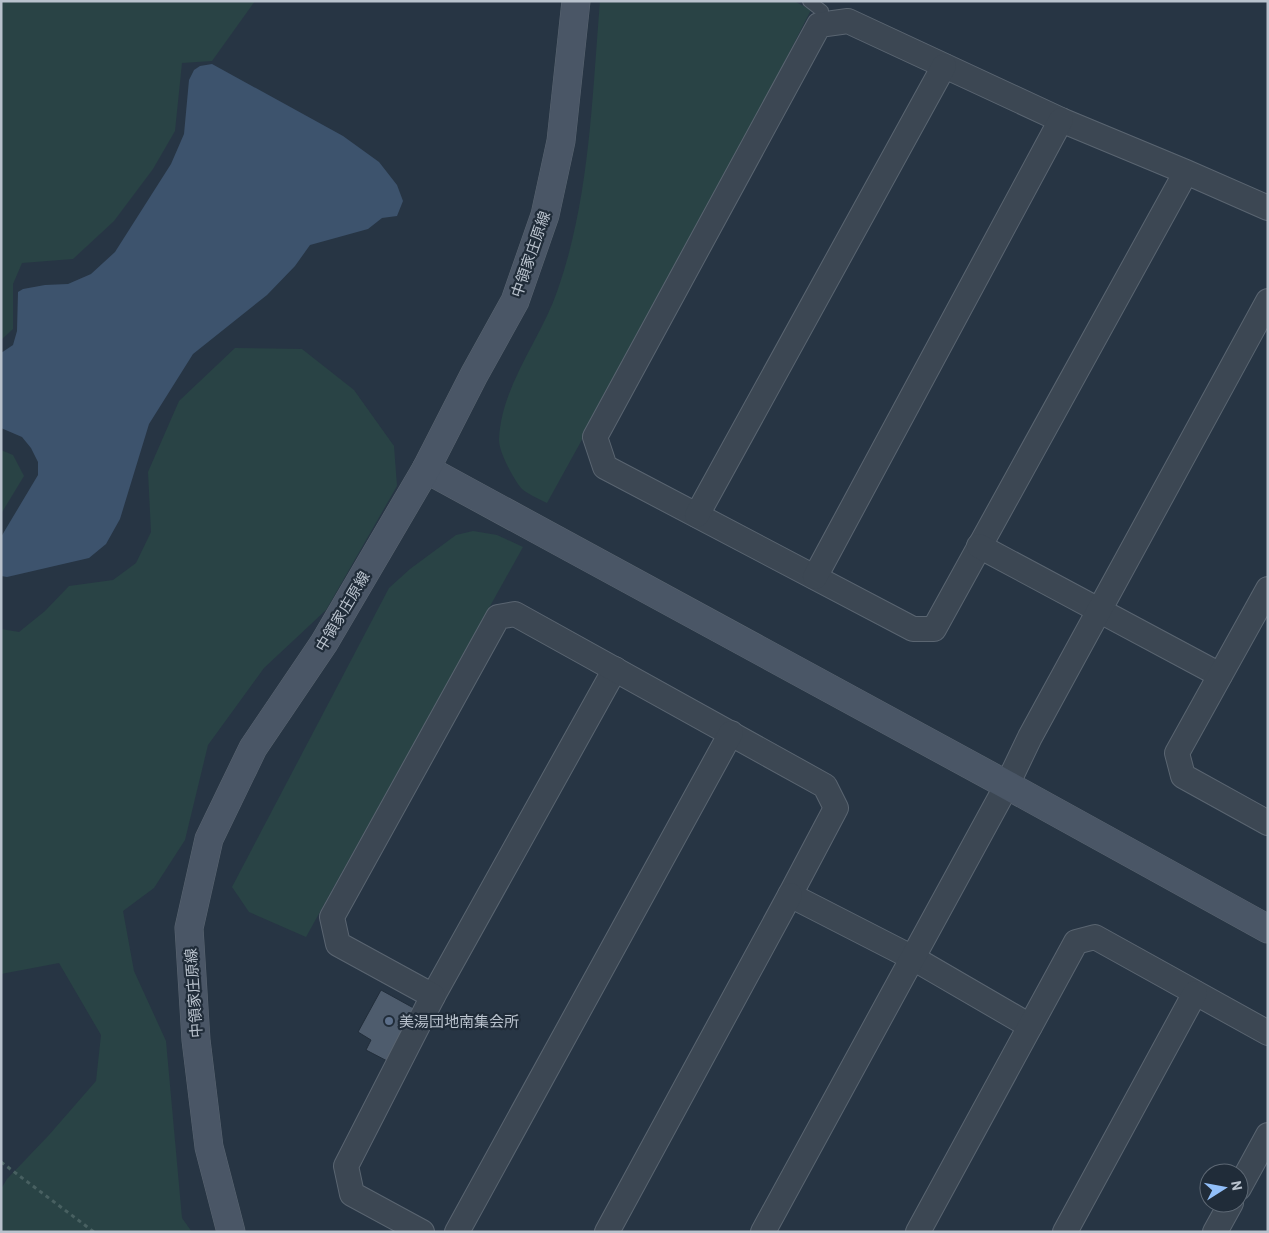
<svg xmlns="http://www.w3.org/2000/svg" width="1269" height="1233" viewBox="0 0 1269 1233" font-family="Barlow,'Noto Sans JP',sans-serif">
<style>
.green{fill:#294345}
.water{fill:#3d536d}
.building{fill:#4e5c6d;stroke:#222e3b}
.lines{fill:none;stroke-linecap:round;stroke-linejoin:round}
.lane-casing{stroke:#5a6571;stroke-width:14}
.street-casing{stroke:#5a6571;stroke-width:26}
.secondary-casing{stroke:#5a6571;stroke-width:29}
.path{stroke:#486061;stroke-width:3;stroke-dasharray:4 4;stroke-linecap:butt}
.lane{stroke:#3c4753;stroke-width:12}
.street{stroke:#3c4753;stroke-width:24}
.secondary{stroke:#4a5666;stroke-width:28}
.service-dot{fill:#5c6f8a;stroke:#202c39;stroke-width:2}
.labels{text-anchor:middle;dominant-baseline:central;stroke-width:4.5;stroke-linejoin:round;paint-order:stroke}
.street-label{font-size:15px;fill:#b9c2cd;stroke:#202c39}
.poi-label{font-size:15px;fill:#b9c2cd;stroke:#202c39;text-anchor:start}
</style>
<rect width="100%" height="100%" fill="#273544"/>
<!-- green -->
<g class="green">
<path d="M1 1H255L212 61 182 63 175 131 153 169 114 221 73 259 22 263 13 284V329L1 340Z"/>
<path d="M600 1H794L811 10 705 217 547 503C539 499 527 494 521 488 513 478 499 452 499 440 501 385 541 340 558 289 590 197 592 97 600 1Z"/>
<path d="M235 348 302 349 354 390 394 446 397 486 326 610 264 668 208 745 185 840 154 888 123 911 134 971 166 1041 182 1218 192 1232H1V1189L7 1179 49 1135 96 1081 101 1035 59 963 1 974V629L19 632 45 611 69 586 113 580 136 563 151 532 148 472 179 401Z"/>
<path d="M1 450 13 455 24 476 1 514Z"/>
<path d="M473 531 497 535 523 547 306 937 249 912 232 887 389 588 410 569 456 535Z"/>
</g>
<!-- water -->
<path class="water" d="M212 64 343 136 379 162 397 185 403 201 397 216 382 218 368 229 310 245 295 266 267 295 193 354 149 424 120 519 106 544 89 558 7 577 1 576V537L38 475V462L31 448 22 437 1 428V353L13 345 17 331 18 292 23 289 45 285 68 284 91 274 115 252 171 164 184 134 189 80 194 70 200 66Z"/>
<!-- building -->
<path class="building" d="M381 990 419 1011 391 1063 366 1050 371 1040 358 1032Z"/>
<g class="lines">
<!-- lane casing -->
<g class="lane-casing">
<path id="lane" d="M809 1 822 11"/>
</g>
<!-- street casing -->
<g class="street-casing">
<g id="street">
<path d="M1186 172 934 629H913L605 467 595 437 819 25 848 21 1061 120 1186 172 1268 208"/>
<path d="M697 515 944 66"/>
<path d="M979 546 1220 675"/>
<path d="M815 577 1061 120"/>
<path d="M1268 589 1177 753 1183 776 1268 823"/>
<path d="M433 996 615 669"/>
<path d="M1239 1188 1268 1135"/>
<path d="M422 1232 352 1194 346 1166 433 996 338 944 332 917 498 617 515 614 825 786 836 808 790 895 913 958 1030 1026"/>
<path d="M457 1232 731 733"/>
<path d="M607 1232 790 895"/>
<path d="M763 1232 1007 785 1030 737 1268 301"/>
<path d="M918 1232 1076 942 1095 937 1268 1033"/>
<path d="M1065 1232 1195 993"/>
<path d="M1215 1232 1231 1203"/>
</g>
</g>
<!-- secondary casing -->
<g class="secondary-casing">
<g id="secondary">
<path d="M426 469 1007 785 1268 929"/>
<path d="M231 1232 209 1147 196 1040 189 928 209 839 253 748 324 643 426 469 474 375 515 301 545 215 561 141 576 1"/>
</g>
</g>
<!-- path -->
<path class="path" d="M1 1162 94 1232"/>
<!-- lane -->
<use href="#lane" class="lane"/>
<!-- street -->
<use href="#street" class="street"/>
<!-- secondary -->
<use href="#secondary" class="secondary"/>
</g>
<!-- markers -->
<circle class="service-dot" cx="389" cy="1021" r="5"/>
<g class="labels">
<!-- street labels -->
<g class="street-label">
<text transform="translate(530 254) rotate(-71)">中領家庄原線</text>
<text transform="translate(342 611) rotate(-59)">中領家庄原線</text>
<text transform="translate(193 993) rotate(-94)">中領家庄原線</text>
</g>
<!-- poi labels -->
<g class="poi-label">
<text x="399" y="1021">美湯団地南集会所</text>
</g>
</g>
<!-- border -->
<rect width="1269" height="1233" fill="none" stroke="#b9c2cd" stroke-width="5"/>
<!-- north arrow -->
<g transform="translate(1224 1188) rotate(79)"><circle r="24" fill="#202c39" stroke="#5d6874"/>
<path d="M0-4L9 19L0 12L-9 19Z" fill="#92bff9"/>
<text y="-8" font-size="14" font-weight="bold" text-anchor="middle" fill="#b9c2cd">N</text>
</g>
</svg>
